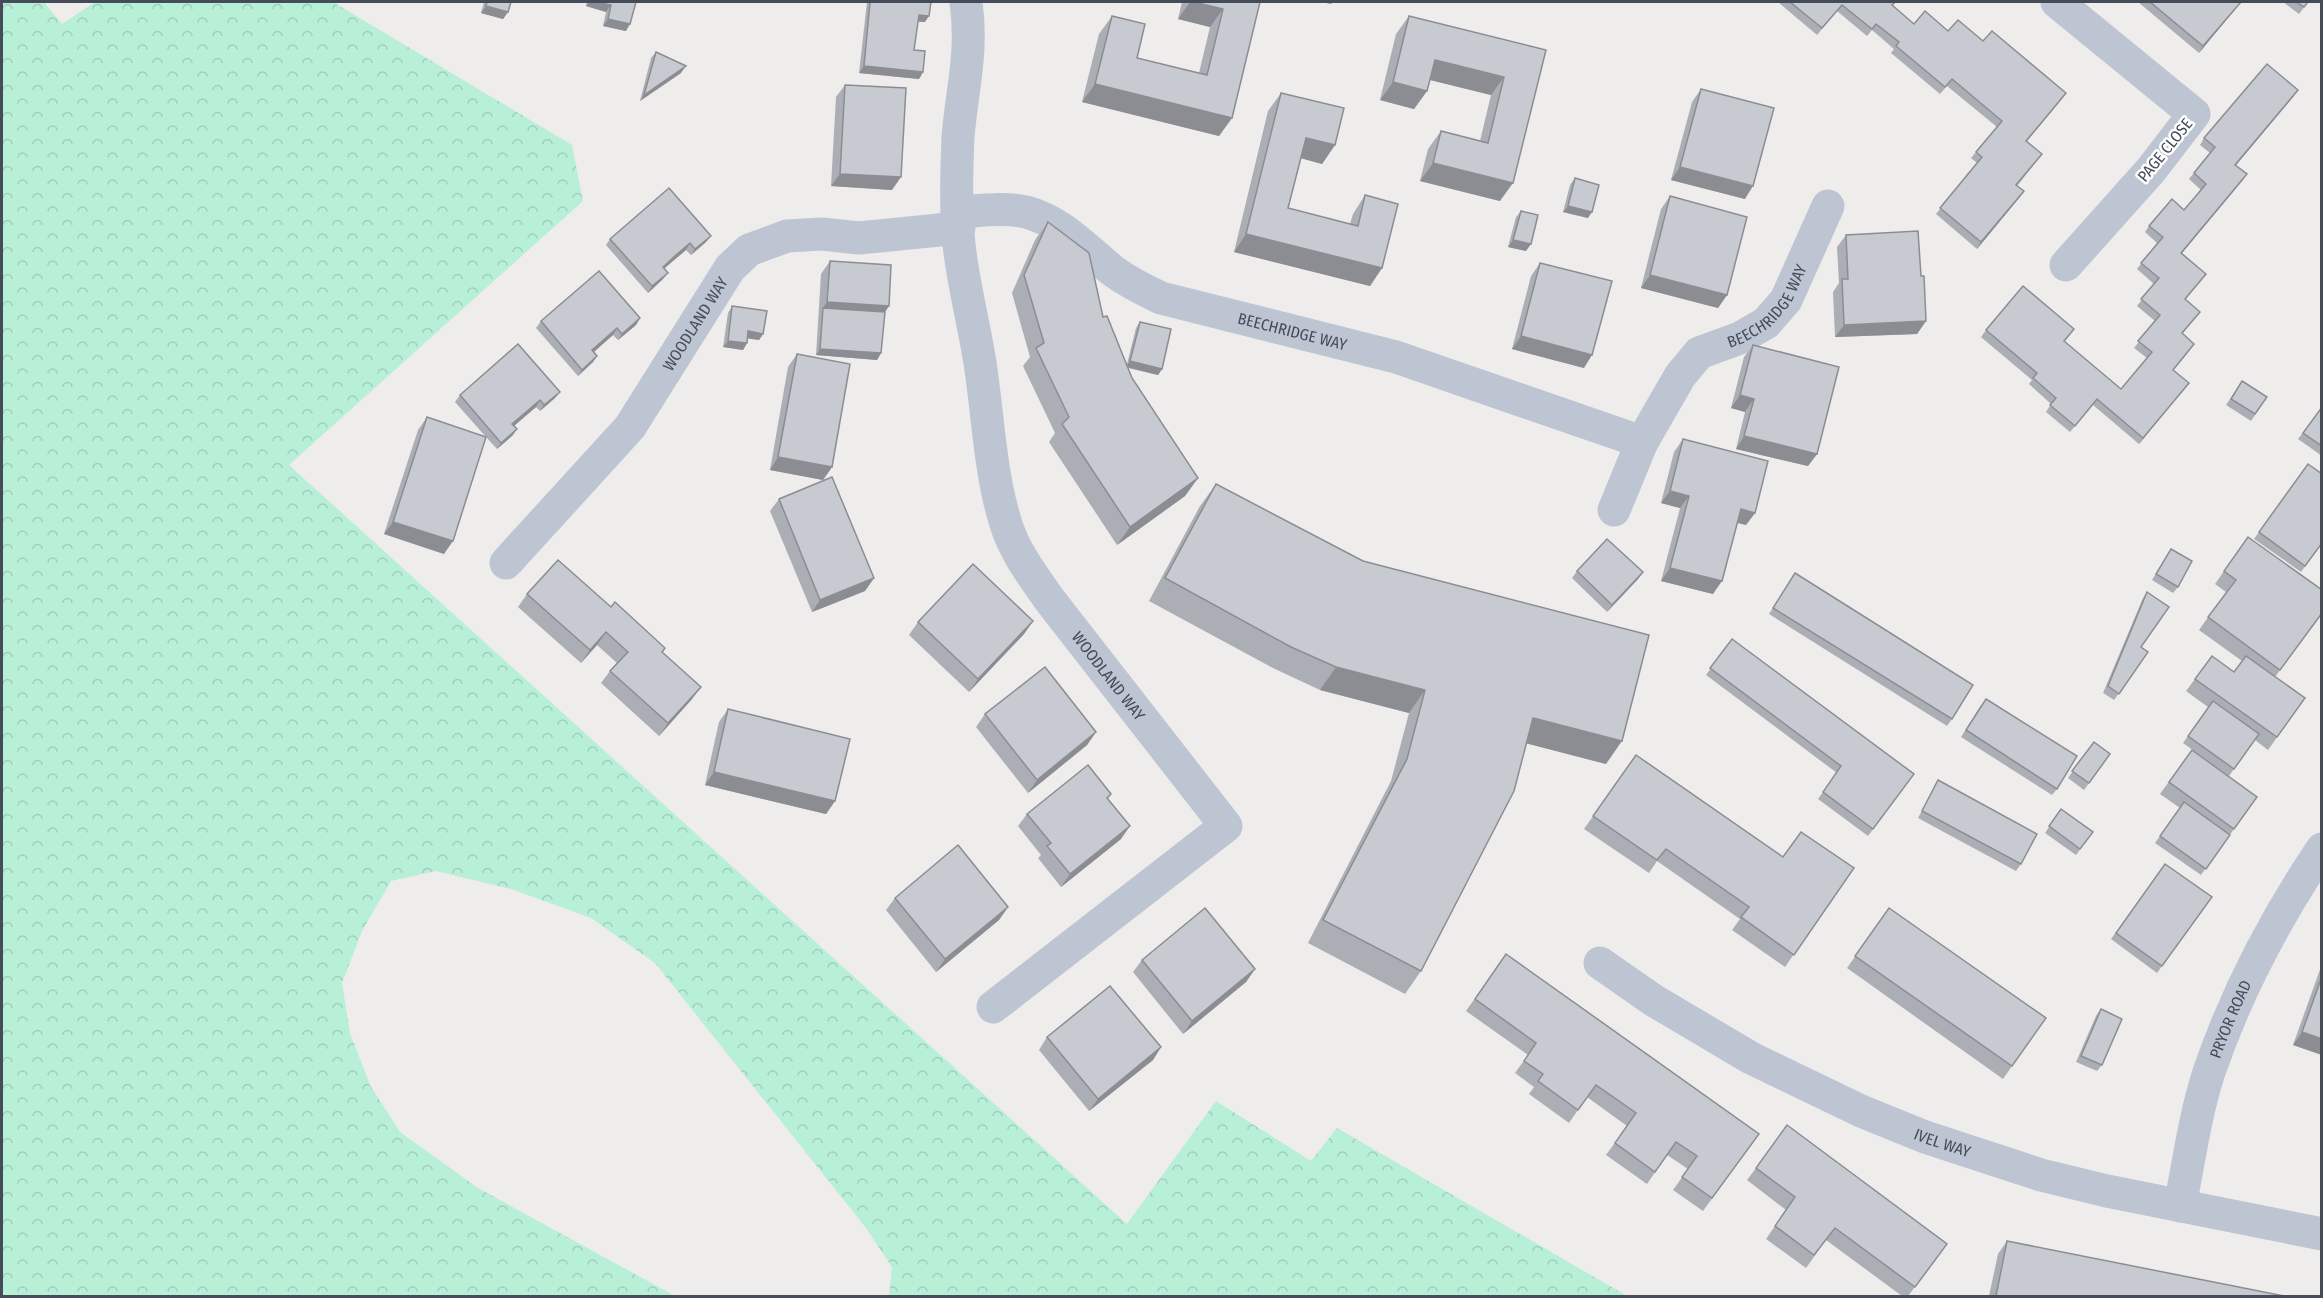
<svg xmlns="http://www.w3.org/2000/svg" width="2323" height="1298" viewBox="0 0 2323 1298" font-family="'Fira Sans Condensed',sans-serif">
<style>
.forest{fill:url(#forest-crowns)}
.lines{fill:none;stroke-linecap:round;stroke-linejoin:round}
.minor{stroke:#bec5d2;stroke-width:33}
.wall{fill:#acaeb5}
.shaded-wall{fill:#8c8d93}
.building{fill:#c8cad2;stroke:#8c8d93;stroke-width:1.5}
.labels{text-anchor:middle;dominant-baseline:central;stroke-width:5;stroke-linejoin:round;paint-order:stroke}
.street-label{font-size:16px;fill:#444c5a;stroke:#fff}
</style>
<defs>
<pattern id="forest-crowns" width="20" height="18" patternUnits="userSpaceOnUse" patternTransform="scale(1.5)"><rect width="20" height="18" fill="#b8efd7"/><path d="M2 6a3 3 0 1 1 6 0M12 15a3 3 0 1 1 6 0" fill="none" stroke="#9fcfbb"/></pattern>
</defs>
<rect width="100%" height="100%" fill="#efecec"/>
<!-- forest -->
<path class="forest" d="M2 2H44L62 24 95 2H333L572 145 583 201 289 465 1127 1224 1216 1101 1311 1161 1337 1128 1627 1296H889L892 1267 866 1228 655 963 591 918 511 889 436 871 391 881 362 931 342 983 350 1033 370 1085 400 1132 478 1188 675 1296H2Z"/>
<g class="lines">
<!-- minor -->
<g class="minor">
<path id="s1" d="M966 2C973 52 962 89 958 137 957 161 956 186 957 210 957 261 972 312 980 363 988 415 990 474 1006 524 1014 551 1033 576 1049 599L1226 826 993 1007"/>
<path d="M2057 2 2194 114 2151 170 2066 265"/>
<path id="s2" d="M957 212C979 211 1004 207 1026 212 1061 221 1086 249 1113 271 1128 282 1144 290 1161 298L1396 357 1642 442"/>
<path id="s3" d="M1614 510 1642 442 1680 376 1699 353 1740 338 1766 323 1786 300 1828 206"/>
<path id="s4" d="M506 563 630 427 730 268 749 250 787 236 822 234 859 238 959 228"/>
<path id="s5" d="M1600 963 1653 1000 1751 1058 1861 1111 1925 1137 2041 1175 2107 1191 2322 1234"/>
<path id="s6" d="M2180 1206C2189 1161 2195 1115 2209 1072 2236 993 2275 919 2322 849"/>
</g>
</g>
<!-- wall -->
<g class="wall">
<path d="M484 2H511L508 12 503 19 481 13Z"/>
<path d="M587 2H636L626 31 603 26 606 12 586 6Z"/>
<path d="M867 2H931L925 22H918L914 50 923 72 919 79 859 73Z"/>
<path d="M1182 2H1260L1232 118 1219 136 1082 102 1099 34 1112 16 1137 58 1199 73 1210 27 1178 19Z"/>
<path d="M1778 2H1896L1892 6 1914 24 1948 31 1983 41 2066 93 2027 141 2042 154 2017 186 2019 198 1977 249 1936 214 1977 163 1971 158 1997 127 1947 86 1940 94 1891 53 1894 49 1872 30 1867 36 1837 11 1817 35Z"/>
<path d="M2138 2H2241L2199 53Z"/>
<path d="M2283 2H2308L2299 14Z"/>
<path d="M1409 16 1546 50 1500 201 1420 181 1428 149 1441 131 1480 141 1491 95 1430 80 1427 91 1414 109 1380 100 1396 34Z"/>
<path d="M656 52 681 73 640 101 651 58Z"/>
<path d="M845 85 892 190 831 186 836 97Z"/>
<path d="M1701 89 1745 199 1671 180 1692 102Z"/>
<path d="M1281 93 1335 145 1322 164 1301 158 1288 208 1350 224 1353 214 1365 195 1382 268 1370 286 1234 252 1268 111Z"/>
<path d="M2293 97 2236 165 2247 174 2242 181 2182 253 2206 274 2185 300 2200 312 2182 334 2190 350 2173 370 2184 389 2139 444 2093 405 2070 432 2046 412 2051 404 2029 384 2032 380 1981 337 1986 330 2070 335 2064 342 2121 389 2147 358 2134 348 2155 321 2137 306 2154 284 2137 269 2157 243 2145 232 2149 226 2184 210 2201 190 2189 179 2210 153 2200 145 2204 138Z"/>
<path d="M1575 178 1588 218 1563 212 1570 185Z"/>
<path d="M1670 196 1727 295 1718 308 1641 288 1661 209Z"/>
<path d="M1521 211 1526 251 1508 247 1516 217Z"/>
<path d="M1048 222 1103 317 1127 364 1136 328 1140 322 1162 369 1158 375 1128 368 1132 378 1198 478 1185 496 1117 545 1049 442 1055 433 1023 366 1030 357 1012 293 1035 240Z"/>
<path d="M1846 235 1921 276 1926 321 1917 334 1835 337 1833 292 1839 283 1837 247Z"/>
<path d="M711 236 706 242 691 255 686 250 664 268 663 279 648 293 606 245 610 239Z"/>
<path d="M830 261 889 306 885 312 881 353 877 360 816 355 821 274Z"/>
<path d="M1540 263 1584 368 1512 349 1531 276Z"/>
<path d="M732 306 763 334 759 340 748 338 747 343 743 350 723 347 728 313Z"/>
<path d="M640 318 636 325 618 340 613 335 594 352 597 356 593 362 578 376 536 328 541 321Z"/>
<path d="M1753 345 1817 454 1808 466 1736 449 1745 412 1731 408 1744 357Z"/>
<path d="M797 354 832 467 823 480 770 470 788 367Z"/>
<path d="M2242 381 2267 397 2251 421 2226 405Z"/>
<path d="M560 392 555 398 540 411 536 407 514 426 513 435 497 449 486 437 444 554 384 534 418 430 427 417 486 437 455 402 460 395Z"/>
<path d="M2322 407V456L2298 439Z"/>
<path d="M1683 439 1755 513 1746 525 1737 523 1713 594 1661 581 1680 508 1661 503 1674 452Z"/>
<path d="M2308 464 2322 543 2301 572 2254 539Z"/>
<path d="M1216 484 1606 764 1526 743 1421 971 1405 994 1308 943 1391 781 1409 713 1320 690 1275 669 1149 601 1200 506Z"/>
<path d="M779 499 874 578 865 591 812 612 770 511Z"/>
<path d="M2248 537 2322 614 2275 677 2305 698 2268 750 2255 740 2229 776 2183 743 2208 707 2186 691 2195 679 2234 672 2242 661 2199 630 2226 592 2215 584Z"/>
<path d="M2171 549 2178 587 2173 593 2152 580Z"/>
<path d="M1577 571 1643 572 1638 579 1607 612 1572 578Z"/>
<path d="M1795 573 1952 719 1947 726 1769 614Z"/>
<path d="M2147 592 2141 647 2148 652 2114 700 2103 693 2143 598Z"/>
<path d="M527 594 662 652 692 699 659 736 601 683 610 671 617 663 597 645 581 663 518 607Z"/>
<path d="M1033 621 1024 634 969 692 909 635 918 622Z"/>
<path d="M1732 639 1914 774 1868 836 1818 799 1837 773 1706 675Z"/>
<path d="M1981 705 2057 789 2052 795 1961 737Z"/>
<path d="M728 709 835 801 826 814 705 785 719 722Z"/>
<path d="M985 714 1096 732 1087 745 1028 793 976 727Z"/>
<path d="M2094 742 2110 754 2084 790 2068 778Z"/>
<path d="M2192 750 2257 797 2201 875 2155 843 2180 808 2160 794Z"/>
<path d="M1636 755 1783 857 1854 868 1785 967 1732 930 1740 919 1657 861 1649 873 1584 829Z"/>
<path d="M1938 780 2021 864 2016 871 1918 818 1934 787Z"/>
<path d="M1111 794 1108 799 1121 839 1061 887 1038 858 1041 855 1018 826 1027 814Z"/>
<path d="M2061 809 2093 832 2076 855 2045 833Z"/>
<path d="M2165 864 2212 897 2157 973 2111 939Z"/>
<path d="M895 898 1008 907 999 920 936 972 886 910Z"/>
<path d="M1889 908 2046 1018 2003 1079 1847 968Z"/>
<path d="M1506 954 1759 1134 1703 1211 1673 1190 1688 1169 1667 1155 1647 1184 1606 1155 1627 1126 1587 1097 1569 1123 1529 1094 1534 1087 1515 1073 1528 1055 1466 1011Z"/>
<path d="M1142 960 1255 969 1246 982 1183 1034 1133 972Z"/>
<path d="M2322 964V1055L2293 1045Z"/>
<path d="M2101 1009 2102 1065 2097 1071 2076 1062 2096 1016Z"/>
<path d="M1047 1037 1161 1047 1153 1060 1089 1111 1039 1050Z"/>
<path d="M1756 1168 1938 1257 1908 1296H1902L1826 1240 1806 1268 1766 1239 1786 1210 1747 1180Z"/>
<path d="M2007 1241 2284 1296H1989L1998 1254Z"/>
</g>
<!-- shaded-wall -->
<g class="shaded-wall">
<path d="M589 2H597L611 5 606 12 586 6Z"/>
<path d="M1190 2H1194L1223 9 1210 27 1178 19Z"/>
<path d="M1321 2H1333L1331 4Z"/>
<path d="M2241 2 2199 53 2203 46Z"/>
<path d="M486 6 508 12 503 19 481 13Z"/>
<path d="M919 15 929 16 925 22 914 21Z"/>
<path d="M608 19 630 24 626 31 603 26Z"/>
<path d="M1435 60 1504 77 1491 95 1422 78Z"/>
<path d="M686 66 681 73 640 101 644 95Z"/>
<path d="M864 66 923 72 919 79 859 73Z"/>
<path d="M1393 82 1427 91 1414 109 1380 100Z"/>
<path d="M1095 84 1232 118 1219 136 1082 102Z"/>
<path d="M2298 90 2293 97 2231 171 2235 165Z"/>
<path d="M2066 93 2061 100 2022 147 2026 141Z"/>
<path d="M1306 138 1335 145 1322 164 1293 156Z"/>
<path d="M1433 163 1513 183 1500 201 1420 181Z"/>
<path d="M1680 167 1753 186 1745 199 1671 180Z"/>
<path d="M840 174 901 177 892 190 831 186Z"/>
<path d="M2247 174 2242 181 2177 259 2181 253Z"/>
<path d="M2024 191 2019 198 1977 249 1981 242Z"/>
<path d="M1568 206 1592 212 1588 218 1563 212Z"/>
<path d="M1246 234 1382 268 1370 286 1234 252Z"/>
<path d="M711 236 706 242 691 255 695 249Z"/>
<path d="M1513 240 1531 244 1526 251 1508 247Z"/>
<path d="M690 243 686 250 659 273 663 267Z"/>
<path d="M668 273 663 279 648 293 652 286Z"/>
<path d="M1650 275 1727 295 1718 308 1641 288Z"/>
<path d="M827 302 889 306 880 319 823 308Z"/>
<path d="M640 318 636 325 618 340 622 334Z"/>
<path d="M1926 321 1917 334 1835 337 1844 325Z"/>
<path d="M617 328 613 335 588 357 592 350Z"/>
<path d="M748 331 763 334 759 340 744 338Z"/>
<path d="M1521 336 1592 355 1584 368 1512 349Z"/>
<path d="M728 341 747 343 743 350 723 347Z"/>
<path d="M820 349 881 353 877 360 816 355Z"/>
<path d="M597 356 593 362 578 376 582 370Z"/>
<path d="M1130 361 1162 369 1158 375 1126 367Z"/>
<path d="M2189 383 2184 389 2139 444 2143 438Z"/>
<path d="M560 392 555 398 540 411 544 405Z"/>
<path d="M1740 395 1754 399 1745 412 1731 408Z"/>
<path d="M540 400 536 407 508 431 512 424Z"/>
<path d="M517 429 513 435 497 449 501 443Z"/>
<path d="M1744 436 1817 454 1808 466 1736 449Z"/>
<path d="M778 457 832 467 823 480 770 470Z"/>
<path d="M1198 478 1185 496 1117 545 1130 527Z"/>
<path d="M1670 491 1689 496 1680 508 1661 503Z"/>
<path d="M1741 509 1755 513 1746 525 1732 521Z"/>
<path d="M393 522 453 541 444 554 384 534Z"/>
<path d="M1670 568 1722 581 1713 594 1661 581Z"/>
<path d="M1643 572 1638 579 1607 612 1612 605Z"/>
<path d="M874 578 865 591 812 612 820 600Z"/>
<path d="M1033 621 1024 634 969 692 978 679Z"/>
<path d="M606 632 597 645 581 663 590 650Z"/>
<path d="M1336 667 1425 690 1409 713 1320 690Z"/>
<path d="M701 687 692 699 659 736 668 723Z"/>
<path d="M1533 718 1622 741 1606 764 1517 741Z"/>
<path d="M1096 732 1087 745 1028 793 1037 780Z"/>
<path d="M714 772 835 801 826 814 705 785Z"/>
<path d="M1130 826 1121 839 1061 887 1070 874Z"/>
<path d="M1008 907 999 920 936 972 945 959Z"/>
<path d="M1255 969 1246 982 1183 1034 1192 1021Z"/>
<path d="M2302 1032 2322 1039V1055L2293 1045Z"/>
<path d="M1161 1047 1153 1060 1089 1111 1098 1099Z"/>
</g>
<!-- building -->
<g class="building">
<path d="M487 2H511L508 12 486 6Z"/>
<path d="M597 2H636L630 24 608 19 611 5Z"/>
<path d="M870 2H931L929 16 919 15 914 50 925 51 923 72 864 66Z"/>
<path d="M1194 2H1260L1232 118 1095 84 1112 16 1145 24 1137 58 1207 75 1223 9Z"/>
<path d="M1790 2H1895L1892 5 1914 24 1925 11 1948 31 1958 20 1983 41 1992 31 2066 93 2026 141 2042 154 2016 185 2024 191 1981 242 1940 208 1982 157 1976 152 2002 121 1952 79 1945 87 1896 46 1899 42 1876 24 1872 29 1842 5 1822 28Z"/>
<path d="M2150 2H2241L2203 46Z"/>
<path d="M2296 2H2308L2304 7Z"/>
<path d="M1409 16 1546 50 1513 183 1433 163 1441 131 1488 143 1504 77 1435 60 1427 91 1393 82Z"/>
<path d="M656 52 686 66 644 95Z"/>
<path d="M2267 64 2298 90 2235 165 2247 174 2181 253 2206 274 2185 299 2200 312 2182 333 2194 344 2173 370 2189 383 2143 438 2097 399 2075 426 2050 405 2056 398 2033 378 2037 373 1986 330 2023 286 2074 329 2064 341 2121 389 2152 352 2138 341 2160 315 2141 299 2159 278 2141 263 2163 237 2149 226 2172 199 2184 210 2206 184 2194 173 2215 147 2204 138Z"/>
<path d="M845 85 906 88 901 177 840 174Z"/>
<path d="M1701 89 1774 108 1753 186 1680 167Z"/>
<path d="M1281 93 1344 108 1335 145 1306 138 1288 208 1358 226 1365 195 1398 204 1382 268 1246 234Z"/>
<path d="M1575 178 1599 185 1592 212 1568 206Z"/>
<path d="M669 188 711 236 695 249 690 243 676 255 663 267 668 273 652 286 610 239Z"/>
<path d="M1670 196 1747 217 1727 295 1650 275Z"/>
<path d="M1521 211 1538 215 1531 244 1513 240Z"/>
<path d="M1048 222 1089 253 1103 317 1107 316 1132 378 1198 478 1130 527 1062 424 1069 417 1036 348 1044 343 1024 275Z"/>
<path d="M1918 231 1921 276H1924L1926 321 1844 325 1842 279H1848L1846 235Z"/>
<path d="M830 261 891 265 889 306 827 302Z"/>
<path d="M1540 263 1612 281 1592 355 1521 336Z"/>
<path d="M599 271 640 318 622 334 617 328 592 350 597 356 582 370 541 321Z"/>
<path d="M732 306 767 311 763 334 748 331 747 343 728 341Z"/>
<path d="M823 308 885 312 881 353 820 349Z"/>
<path d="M1140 322 1171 329 1162 369 1130 361Z"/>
<path d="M518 344 560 392 544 405 540 400 512 424 517 429 501 443 460 395Z"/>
<path d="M1753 345 1839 367 1817 454 1744 436 1754 399 1740 395Z"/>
<path d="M797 354 850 364 832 467 778 457Z"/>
<path d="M2242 381 2267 397 2255 414 2231 399Z"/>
<path d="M2322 407V446L2303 433Z"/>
<path d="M427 417 486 437 453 541 393 522Z"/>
<path d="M1683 439 1768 461 1755 513 1741 509 1722 581 1670 568 1689 496 1670 491Z"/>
<path d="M2308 464 2322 474V543L2305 566 2259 532Z"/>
<path d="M832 477 874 578 820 600 779 499Z"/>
<path d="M1216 484 1363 561 1649 635 1622 741 1533 718 1514 791 1421 971 1323 920 1407 759 1425 690 1336 667 1291 647 1165 578Z"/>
<path d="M2248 537 2322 590V613L2280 670 2208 617 2236 580 2224 571Z"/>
<path d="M1607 539 1643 572 1612 605 1577 571Z"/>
<path d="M2171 549 2192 561 2178 587 2156 574Z"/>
<path d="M558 560 611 607 615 602 665 648 662 652 701 687 668 723 610 671 628 652 606 632 590 650 527 594Z"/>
<path d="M973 564 1033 621 978 679 918 622Z"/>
<path d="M1795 573 1973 685 1952 719 1773 608Z"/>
<path d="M2147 592 2169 607 2141 647 2148 652 2119 694 2108 686Z"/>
<path d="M1732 639 1914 774 1873 829 1823 792 1841 766 1710 668Z"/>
<path d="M2212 656 2234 672 2246 656 2305 698 2277 737 2195 679Z"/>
<path d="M1045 667 1096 732 1037 780 985 714Z"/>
<path d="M1986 699 2077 756 2057 789 1966 730Z"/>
<path d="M2213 701 2259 734 2234 769 2188 736Z"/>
<path d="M728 709 850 739 835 801 714 772Z"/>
<path d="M2094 742 2110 754 2089 783 2072 771Z"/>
<path d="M2192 750 2257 797 2234 829 2169 782Z"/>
<path d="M1636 755 1783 857 1801 832 1854 868 1794 955 1741 917 1749 907 1666 849 1657 860 1593 816Z"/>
<path d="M1088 765 1111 794 1107 798 1130 826 1070 874 1047 846 1051 843 1027 814Z"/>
<path d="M1938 780 2037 834 2021 864 1922 811Z"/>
<path d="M2184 802 2230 835 2206 869 2160 836Z"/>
<path d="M2061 809 2093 832 2080 849 2049 826Z"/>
<path d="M958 845 1008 907 945 959 895 898Z"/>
<path d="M2165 864 2212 897 2162 966 2116 933Z"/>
<path d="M1205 908 1255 969 1192 1021 1142 960Z"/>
<path d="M1889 908 2046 1018 2012 1066 1855 956Z"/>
<path d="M1506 954 1759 1134 1712 1198 1682 1177 1697 1156 1676 1142 1655 1172 1615 1143 1636 1113 1596 1085 1578 1110 1538 1081 1543 1074 1524 1061 1536 1043 1475 999Z"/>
<path d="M2322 976V1039L2302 1032Z"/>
<path d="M1110 986 1161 1047 1098 1099 1047 1037Z"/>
<path d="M2101 1009 2122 1019 2102 1065 2081 1056Z"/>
<path d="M1787 1125 1947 1244 1915 1287 1835 1228 1814 1255 1775 1226 1795 1197 1756 1168Z"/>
<path d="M2007 1241 2284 1296H1996Z"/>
</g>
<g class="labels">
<!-- street labels -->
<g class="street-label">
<text transform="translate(2165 150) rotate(-51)">PAGE CLOSE</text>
<text stroke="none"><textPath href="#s3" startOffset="266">BEECHRIDGE WAY</textPath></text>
<text stroke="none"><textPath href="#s4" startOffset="306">WOODLAND WAY</textPath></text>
<text stroke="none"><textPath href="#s2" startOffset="366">BEECHRIDGE WAY</textPath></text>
<text stroke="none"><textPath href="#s1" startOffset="711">WOODLAND WAY</textPath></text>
<text stroke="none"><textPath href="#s6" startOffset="194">PRYOR ROAD</textPath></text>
<text stroke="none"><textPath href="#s5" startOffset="388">IVEL WAY</textPath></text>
</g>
</g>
<!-- border -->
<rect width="2323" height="1298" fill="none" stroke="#444c5a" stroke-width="6"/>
</svg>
